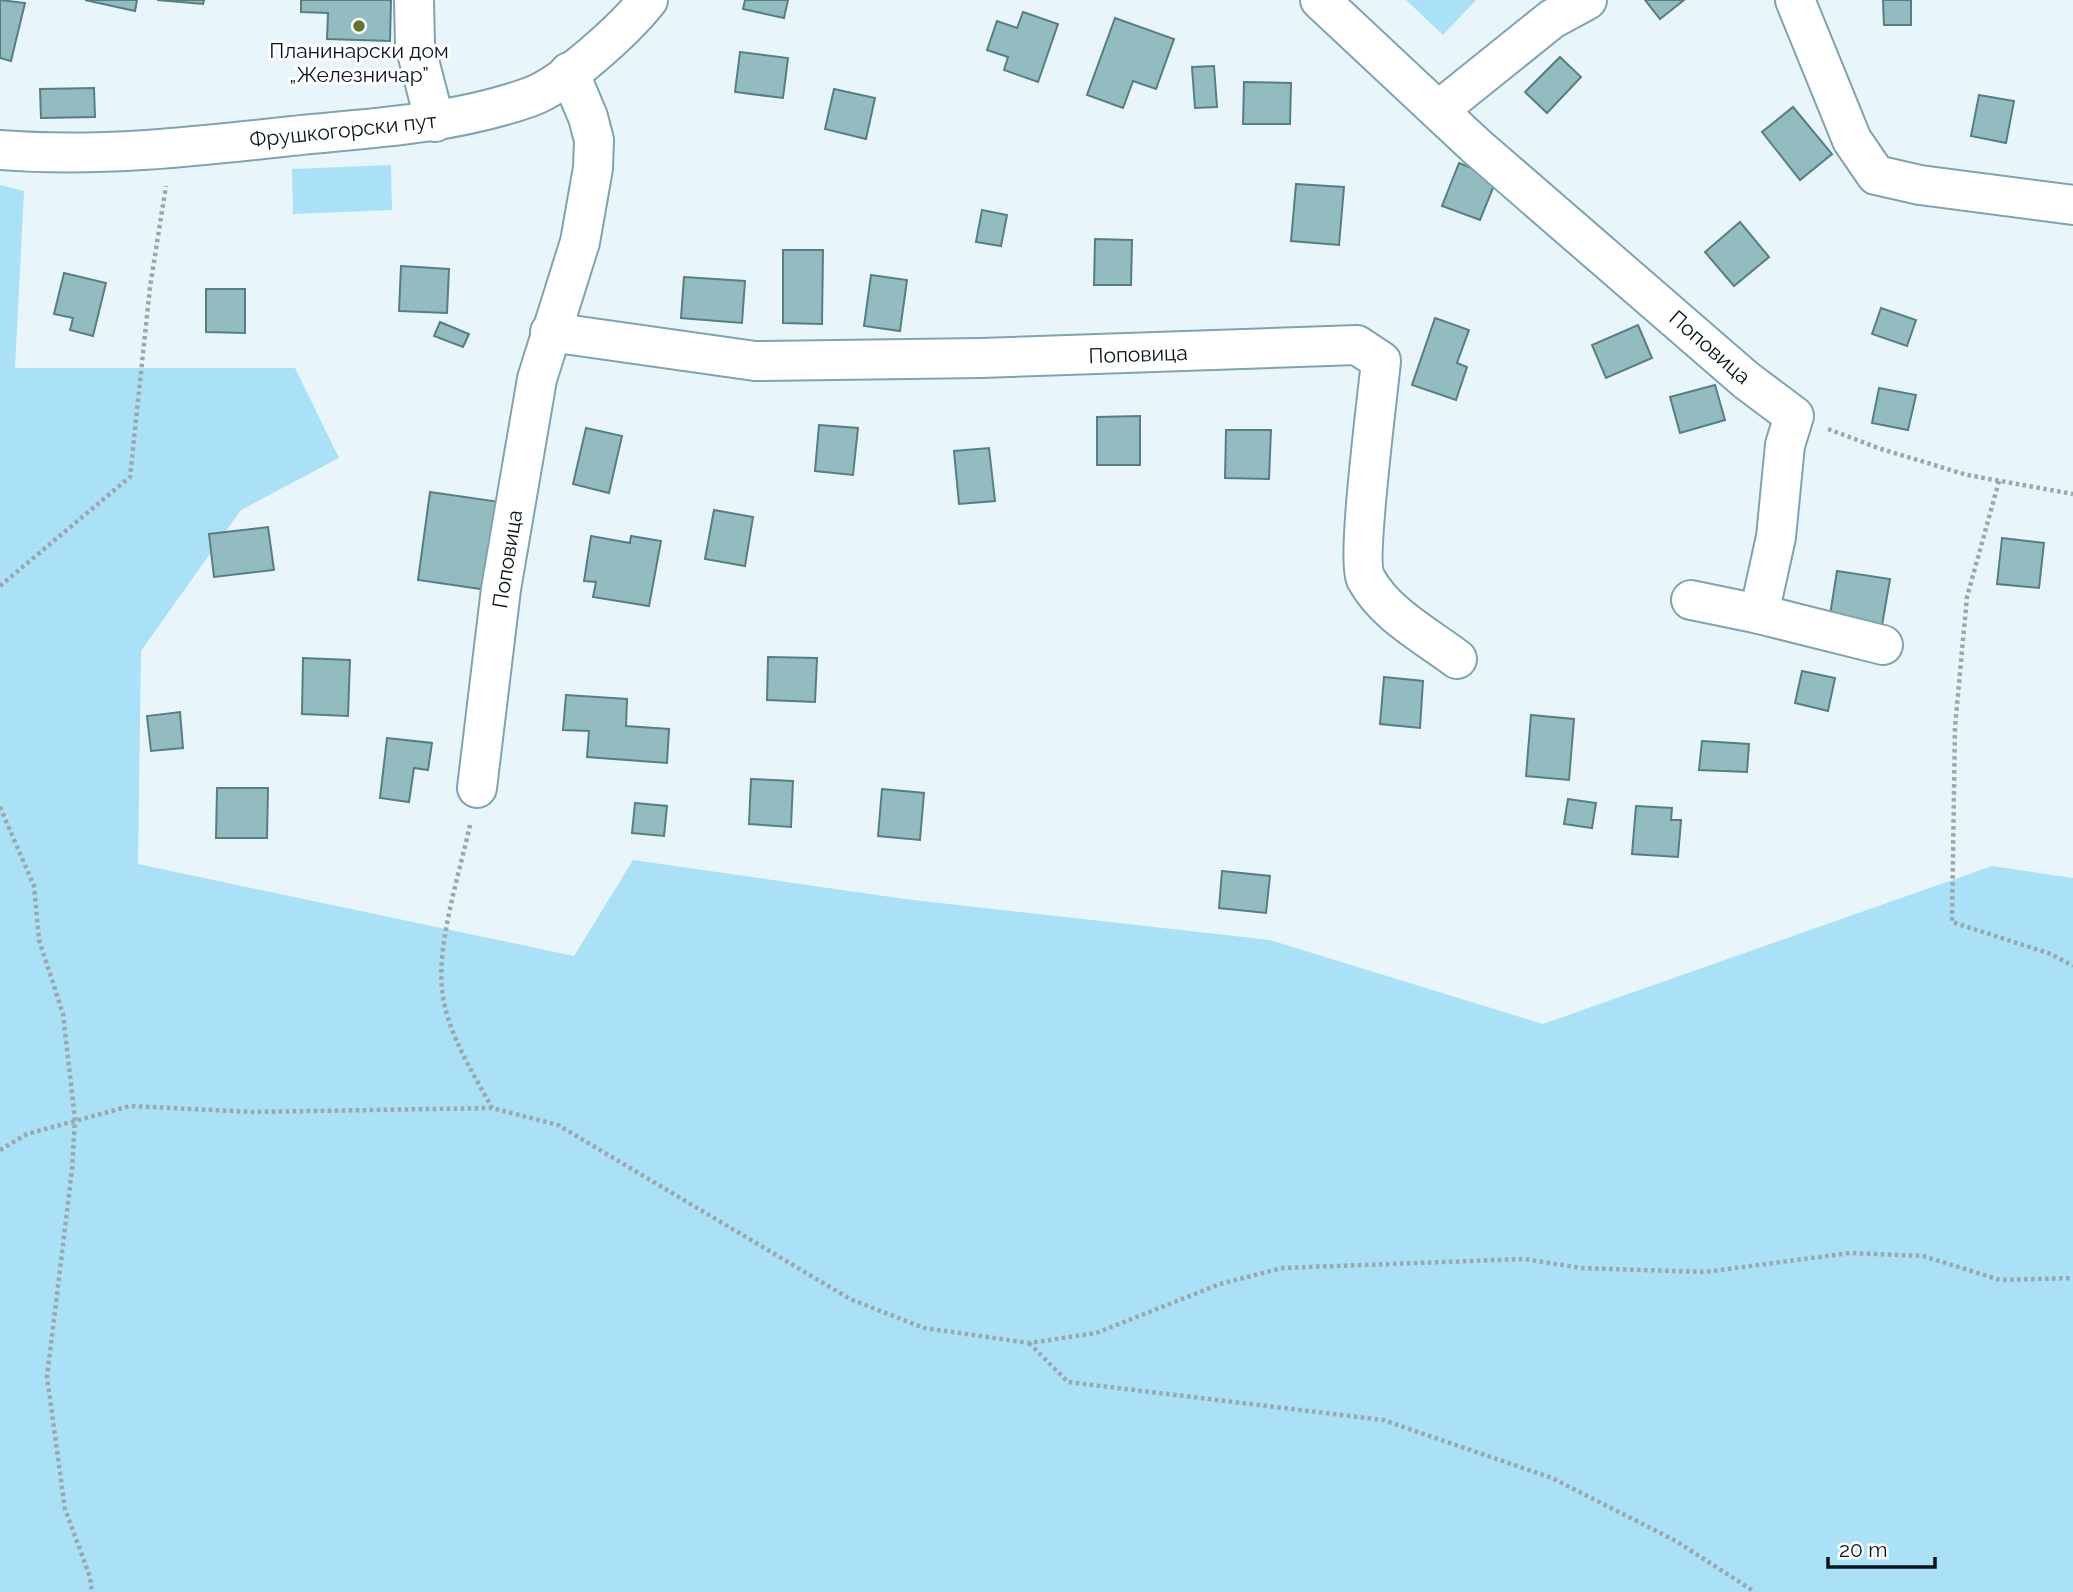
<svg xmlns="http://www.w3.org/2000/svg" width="2073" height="1592" viewBox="0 0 2073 1592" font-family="Raleway,sans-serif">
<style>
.green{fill:#aae1f7}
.building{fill:#93bcc0;stroke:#577e82;stroke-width:2}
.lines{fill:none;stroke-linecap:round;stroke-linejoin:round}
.minor-casing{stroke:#80a3b1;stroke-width:42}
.path{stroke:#9aa8ae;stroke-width:4.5;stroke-dasharray:3.5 3.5;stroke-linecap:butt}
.minor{stroke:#fff;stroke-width:38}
.poi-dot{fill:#60782b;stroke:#fff;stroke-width:2.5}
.labels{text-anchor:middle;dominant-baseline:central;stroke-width:6;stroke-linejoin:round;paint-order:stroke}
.poi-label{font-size:21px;fill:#07151a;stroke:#fff}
.street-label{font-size:21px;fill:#07151a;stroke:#fff}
</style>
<rect width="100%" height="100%" fill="#e8f6fc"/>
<!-- green -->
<g class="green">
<path d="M1406 0H1476L1443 35Z"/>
<path d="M391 165 392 210 293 214 292 169Z"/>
<path d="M0 185 24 191 15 368H295L339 458 241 510 141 651 138 864 574 956 633 860 905 899 1270 940 1543 1024 1992 866 2073 878V1592H0Z"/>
</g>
<!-- building -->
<g class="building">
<path d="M0 0 25 3 11 61 0 58Z"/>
<path d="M85 0H137L135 11Z"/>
<path d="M157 0H204L203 4Z"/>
<path d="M301 0H391L390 41 327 39 328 13 301 12Z"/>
<path d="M745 0H788L784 18 743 9Z"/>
<path d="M1645 0H1684L1660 19Z"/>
<path d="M1883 0H1911V25H1884Z"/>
<path d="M1023 12 1058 24 1038 82 1004 70 1008 57 987 50 997 21 1017 28Z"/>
<path d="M1115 18 1174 39 1156 89 1133 81 1123 108 1087 95Z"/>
<path d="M740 52 788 58 783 98 735 92Z"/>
<path d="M1560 57 1581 77 1547 113 1525 92Z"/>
<path d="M1214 66 1217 107 1195 108 1192 67Z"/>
<path d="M1244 82 1291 83 1290 124H1243Z"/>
<path d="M94 88 95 117 41 118 40 89Z"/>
<path d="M834 89 875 98 866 139 825 129Z"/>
<path d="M1979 95 2014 101 2006 143 1971 136Z"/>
<path d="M1793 107 1832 154 1800 180 1762 132Z"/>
<path d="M1459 163 1497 178 1480 220 1442 206Z"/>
<path d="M1296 184 1344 187 1339 245 1291 241Z"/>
<path d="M982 210 1007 215 1001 246 976 242Z"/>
<path d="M1740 222 1769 257 1734 286 1705 252Z"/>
<path d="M1095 239 1132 240 1131 285H1094Z"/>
<path d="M783 250H823L822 324 783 323Z"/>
<path d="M401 266 449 269 447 313 399 311Z"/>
<path d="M64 273 106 283 93 336 70 330 73 318 54 314Z"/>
<path d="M871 275 907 280 900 331 864 326Z"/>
<path d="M684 277 745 281 742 323 681 318Z"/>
<path d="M206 289H245V333L206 332Z"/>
<path d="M1881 308 1916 320 1907 346 1872 334Z"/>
<path d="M1435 318 1469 330 1457 363 1467 367 1456 400 1412 385Z"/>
<path d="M440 322 469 334 463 347 434 336Z"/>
<path d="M1638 325 1652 358 1606 378 1592 345Z"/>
<path d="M1715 385 1725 420 1680 433 1670 397Z"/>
<path d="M1879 388 1916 395 1908 430 1872 423Z"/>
<path d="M1140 416V465H1097V417Z"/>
<path d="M819 425 858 428 853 475 815 471Z"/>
<path d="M586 428 622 436 609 493 573 484Z"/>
<path d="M1226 430H1271L1269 479 1225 478Z"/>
<path d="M989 448 995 501 959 504 954 451Z"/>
<path d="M430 492 500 502 488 590 418 580Z"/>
<path d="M714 510 753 517 745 566 705 559Z"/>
<path d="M268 527 274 570 214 577 209 534Z"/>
<path d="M591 536 630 543 631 536 661 541 649 606 593 597 596 582 584 581Z"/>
<path d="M2002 538 2044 543 2039 588 1997 584Z"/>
<path d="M1837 571 1890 579 1882 625 1830 615Z"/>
<path d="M768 657 817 658 815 702 767 700Z"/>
<path d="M303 658 350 660 348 716 302 714Z"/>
<path d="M1802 671 1835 678 1828 711 1795 703Z"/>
<path d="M1384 677 1423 681 1420 728 1380 724Z"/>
<path d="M566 695 627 699 626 726 669 729 667 763 587 757 589 731 563 730Z"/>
<path d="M180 712 183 748 151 751 147 716Z"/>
<path d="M1531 715 1574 719 1569 780 1526 776Z"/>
<path d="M387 738 432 743 428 770 414 768 409 802 380 798Z"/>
<path d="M1702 741 1749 744 1747 772 1699 770Z"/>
<path d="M751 779 793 781 791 827 749 824Z"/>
<path d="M217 788H268L267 838H216Z"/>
<path d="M882 789 924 793 920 840 878 836Z"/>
<path d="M1568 799 1596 803 1592 828 1564 824Z"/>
<path d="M635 803 667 806 664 836 632 833Z"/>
<path d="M1636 806 1672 808 1671 820H1681L1678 857 1632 854Z"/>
<path d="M1222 871 1270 876 1266 913 1219 908Z"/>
</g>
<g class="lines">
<!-- minor casing -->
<g class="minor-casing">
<g id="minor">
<path d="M414 0 415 45 435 122"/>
<path d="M1320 0 1476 146 1746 380 1794 416 1785 445 1776 537 1759 614 1691 600"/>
<path d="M1795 0 1852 140 1876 175 1920 185 2073 205"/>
<path d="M1440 109 1552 19 1587 0"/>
<path d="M0 150C99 158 202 146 301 135 378 128 457 123 530 97 564 85 626 28 648 0"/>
<path d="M550 332 755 361 981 358 1357 345 1381 361C1378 393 1356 560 1366 579 1385 614 1425 635 1457 659"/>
<path d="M1759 614 1883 645"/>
<path d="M477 788 501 589 537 379 580 242 593 168 594 140 588 117 569 72"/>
</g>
</g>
<!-- path -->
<g class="path">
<path d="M1828 429 1878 448 1967 475 2073 494"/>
<path d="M1999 481 1967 597 1955 727 1952 922 2051 954 2073 966"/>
<path d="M0 586 130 477 150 287 166 186"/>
<path d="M0 807 34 886 39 940 63 1014 75 1119 72 1170 47 1377 65 1509 90 1577 92 1592"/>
<path d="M470 825C460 871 437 943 442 989 446 1031 472 1071 492 1108"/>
<path d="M0 1150 27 1134 130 1106 253 1112 492 1108 558 1125 850 1299 924 1328 1029 1343 1096 1333 1220 1284 1282 1268 1524 1259 1581 1268 1705 1272 1850 1253 1923 1256 2000 1280 2073 1278"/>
<path d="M1029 1343 1068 1382 1383 1420 1552 1478 1676 1541 1755 1592"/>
</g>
<!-- minor -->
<use href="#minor" class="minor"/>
</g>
<!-- markers -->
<circle class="poi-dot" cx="359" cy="26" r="7"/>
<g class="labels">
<!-- poi labels -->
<g class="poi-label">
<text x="359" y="50">Планинарски дом<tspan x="359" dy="24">„Железничар”</tspan></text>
</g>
<!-- street labels -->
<g class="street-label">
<text transform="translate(343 130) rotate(-6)">Фрушкогорски пут</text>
<text transform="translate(1710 347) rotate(41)">Поповица</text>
<text transform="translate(1138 354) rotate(-2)">Поповица</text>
<text transform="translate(507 559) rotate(-81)">Поповица</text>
</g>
</g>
<!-- scale -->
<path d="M1828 1557v10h107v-10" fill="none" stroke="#07151a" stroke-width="3.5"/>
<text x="1839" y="1557" font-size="21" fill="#07151a" stroke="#ffffff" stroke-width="5" paint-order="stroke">20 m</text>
</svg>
